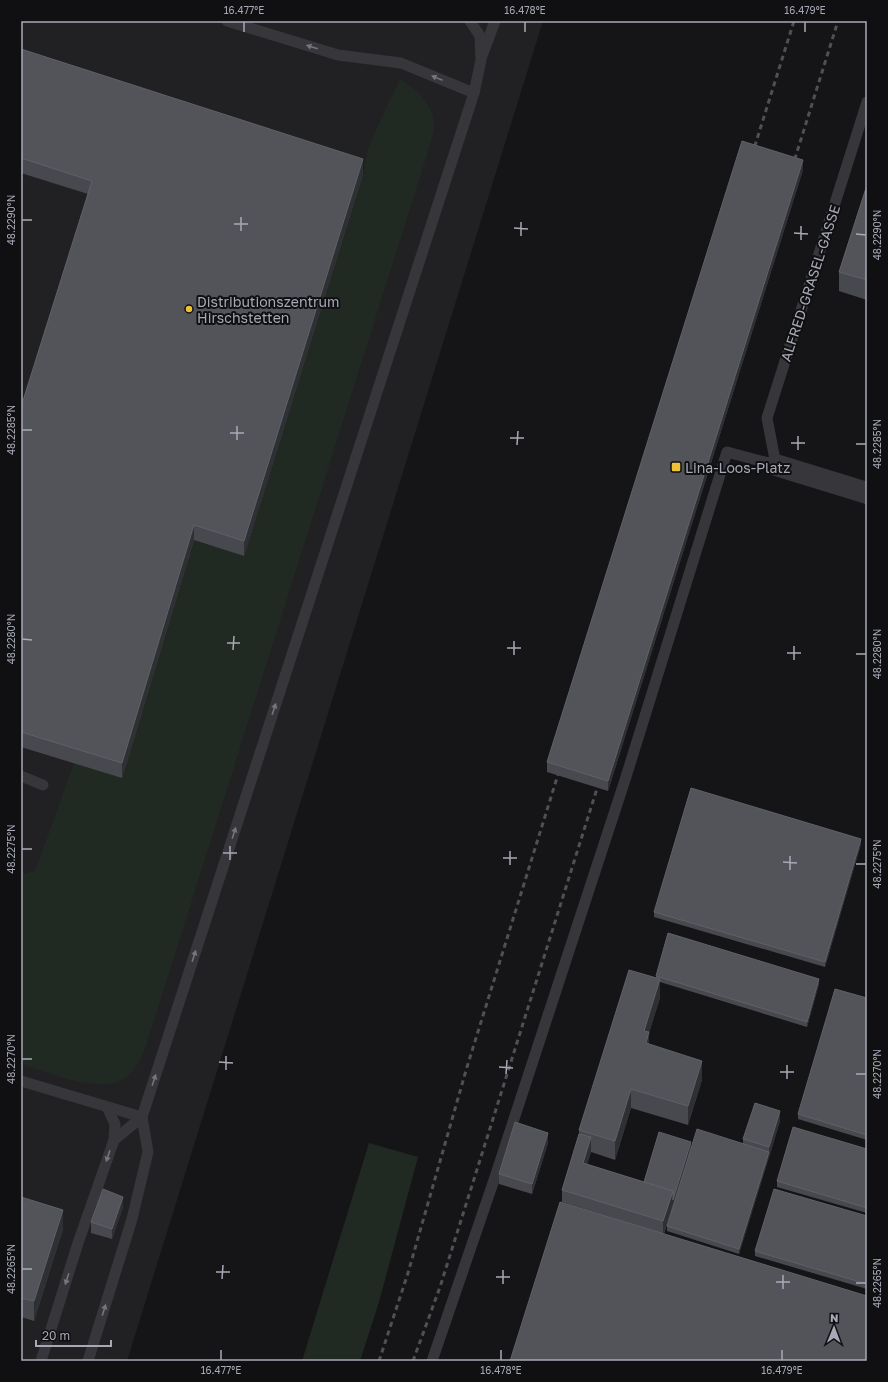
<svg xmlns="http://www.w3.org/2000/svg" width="888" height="1382" viewBox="0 0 888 1382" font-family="'Golos Text',sans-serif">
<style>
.built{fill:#212124}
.green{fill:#212923}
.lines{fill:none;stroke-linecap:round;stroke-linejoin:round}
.service{stroke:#36363b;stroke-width:11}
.minor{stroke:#36363b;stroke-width:22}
.rail{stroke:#4f5056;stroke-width:3;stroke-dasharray:5 4;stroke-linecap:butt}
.wall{fill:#48494f}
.shaded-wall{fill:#2f3034}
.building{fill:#52545a;stroke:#606168}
.oneway{fill:#74767f}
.ticks{fill:none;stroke:#a7aab6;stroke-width:1.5}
.poi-dot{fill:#edc236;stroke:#101012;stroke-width:1.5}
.labels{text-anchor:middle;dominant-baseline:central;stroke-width:4;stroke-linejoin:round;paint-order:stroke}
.street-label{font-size:14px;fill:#a7aab6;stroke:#101012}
.poi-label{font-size:14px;fill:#a7aab6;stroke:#101012;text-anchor:start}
.neatline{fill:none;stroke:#a7aab6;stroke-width:1.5}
.ticks-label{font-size:10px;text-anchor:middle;fill:#a7aab6}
</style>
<rect width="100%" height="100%" fill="#151517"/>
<!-- built -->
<path class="built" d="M21 21H543L127 1361H21Z"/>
<!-- green -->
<g class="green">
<path d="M400 79C415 89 433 103 434 123 435 129 432 136 431 142L146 1046C141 1058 135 1074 122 1080 95 1093 48 1072 21 1064V874L34 871 38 863 74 763 194 540 244 556 363 174 367 151 381 119Z"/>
<path d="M369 1143 418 1157 379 1302 360 1361H302Z"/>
</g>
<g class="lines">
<!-- service -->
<g class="service">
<path d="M227 21 338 55 401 63 474 93"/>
<path d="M482 56 495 21"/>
<path d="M21 776 43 785"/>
<path d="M21 1081 142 1117"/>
<path d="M107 1107 115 1124 114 1140"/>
<path d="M41 1361 78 1243 114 1140 142 1117"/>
<path d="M88 1361 132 1219 148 1152 142 1117 474 93 481 60 480 36 470 21"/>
<path d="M432 1361 494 1180 625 780 727 452 776 465 767 418 867 102"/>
</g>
<!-- minor -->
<path class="minor" d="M776 465 867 493"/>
<!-- rail -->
<g class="rail">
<path d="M752 155 794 21"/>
<path d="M792 168 838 21"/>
<path d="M379 1361 408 1273 467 1067 561 765"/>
<path d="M413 1361 440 1287 601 776"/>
</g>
</g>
<!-- wall -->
<g class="wall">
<path d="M21 49 363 174 244 556 194 540 122 778 21 747V407L88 194 21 173Z"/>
<path d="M803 170 608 791 547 772V762Z"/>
<path d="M867 185V300L839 291V272Z"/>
<path d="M861 844 825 967 654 917V912Z"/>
<path d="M656 976 819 984 807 1027 660 982V998L649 1032V1044L702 1080 688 1125 631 1108 615 1160 591 1152 587 1164 644 1182 691 1147 664 1234 562 1202V1190L579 1134V1130L656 978Z"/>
<path d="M867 998V1140L798 1119V1114Z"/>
<path d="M780 1121 739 1254 667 1231V1226L743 1144V1139Z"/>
<path d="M548 1143 532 1194 499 1184V1174Z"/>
<path d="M867 1149V1213L777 1187V1181Z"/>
<path d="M21 1197 63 1229 34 1321 21 1317Z"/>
<path d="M123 1207 112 1239 91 1233V1222Z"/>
<path d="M867 1216V1289L755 1256V1251Z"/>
</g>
<!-- shaded-wall -->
<g class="shaded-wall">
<path d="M363 159V174L244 556V541Z"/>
<path d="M803 160V170L608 791V781Z"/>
<path d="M194 525V540L122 778V763Z"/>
<path d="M861 839V844L825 967V962Z"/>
<path d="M660 979V998L644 1050V1031Z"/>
<path d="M819 979V984L807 1027V1022Z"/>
<path d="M649 1032V1051L646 1043Z"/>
<path d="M702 1061V1080L688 1125V1106Z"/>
<path d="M631 1089V1108L615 1160V1141Z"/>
<path d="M780 1111V1121L769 1158V1147Z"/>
<path d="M548 1133V1143L532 1194V1184Z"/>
<path d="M591 1137V1152L583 1177V1163Z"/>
<path d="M691 1142V1147L663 1236V1221L673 1191Z"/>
<path d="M769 1152V1158L739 1254V1249Z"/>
<path d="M123 1197V1207L112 1239V1229Z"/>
<path d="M63 1210V1229L34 1321V1301Z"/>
</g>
<!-- building -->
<g class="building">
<path d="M21 49 363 159 244 541 194 525 122 763 21 732V407L92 181 21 158Z"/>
<path d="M742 141 803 160 608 781 547 762Z"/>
<path d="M867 185V280L839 272Z"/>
<path d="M691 788 861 839 825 962 654 912Z"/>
<path d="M668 933 819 979 807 1022 656 976Z"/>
<path d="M629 970 660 979 644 1031 649 1032 646 1043 702 1061 688 1106 631 1089 615 1141 579 1130Z"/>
<path d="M835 989 867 998V1135L798 1114Z"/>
<path d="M755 1103 780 1111 769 1147 743 1139Z"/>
<path d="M515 1122 548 1133 532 1184 499 1174Z"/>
<path d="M793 1127 867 1149V1208L777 1181Z"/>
<path d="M697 1129 769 1152 739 1249 667 1226Z"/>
<path d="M659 1132 691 1142 673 1200V1191L644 1182Z"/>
<path d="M579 1134 591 1137 583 1163 673 1191 663 1221 562 1190Z"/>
<path d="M103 1189 123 1197 112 1229 91 1222Z"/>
<path d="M774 1189 867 1216V1284L755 1251Z"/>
<path d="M21 1197 63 1210 34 1301 21 1298Z"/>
<path d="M560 1202 867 1296V1361H510Z"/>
</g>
<!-- one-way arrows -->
<defs><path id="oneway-solid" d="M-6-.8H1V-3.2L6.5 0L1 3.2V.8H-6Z"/></defs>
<g class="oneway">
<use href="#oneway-solid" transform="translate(312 47) rotate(-163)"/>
<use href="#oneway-solid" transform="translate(437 78) rotate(-158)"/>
<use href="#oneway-solid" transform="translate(274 709) rotate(-72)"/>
<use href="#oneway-solid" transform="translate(234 833) rotate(-72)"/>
<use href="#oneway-solid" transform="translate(194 956) rotate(-72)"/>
<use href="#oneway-solid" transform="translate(154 1080) rotate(-72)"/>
<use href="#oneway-solid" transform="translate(108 1156) rotate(109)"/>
<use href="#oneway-solid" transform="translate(67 1279) rotate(108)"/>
<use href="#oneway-solid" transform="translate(104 1310) rotate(-73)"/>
</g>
<!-- ticks -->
<path class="ticks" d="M244 32V22M525 32V22M805 32V22M22 220H32M234 224H248M514 228 528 229M241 231V217M794 233 808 234M856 234 866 235M521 236V222M801 240V226M22 430H32M230 433H244M510 438H524M237 440V426M791 443H805M856 444H866M517 445 518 431M798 450V436M22 639 32 640M227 643H240M507 648H521M233 650 234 636M787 653H801M856 654H866M514 655V641M794 660V646M22 849H32M223 853H237M503 858H517M230 860V846M783 862 797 863M856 864H866M510 865V851M790 870V856M22 1059H32M219 1062 233 1063M499 1067 513 1068M226 1070V1056M780 1072H794M506 1074 507 1060M856 1074H866M787 1079V1065M22 1269H32M216 1272H230M496 1277H510M222 1279 223 1265M776 1282H790M856 1283H866M503 1284V1270M783 1289V1275M221 1360V1350M501 1360V1350M782 1360V1350"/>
<!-- markers -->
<g class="poi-dot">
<circle cx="189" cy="309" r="4"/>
<rect x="671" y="462" width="10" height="10" rx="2"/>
</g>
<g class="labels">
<!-- street labels -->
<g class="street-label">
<text transform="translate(810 283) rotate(-72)">ALFRED-GRASEL-GASSE</text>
</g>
<!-- poi labels -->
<g class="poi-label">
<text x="197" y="301">Distributionszentrum<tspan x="197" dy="16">Hirschstetten</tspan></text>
<text x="685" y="467">Lina-Loos-Platz</text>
</g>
</g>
<!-- border -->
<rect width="888" height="1382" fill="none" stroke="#101012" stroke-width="44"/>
<!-- north arrow -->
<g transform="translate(834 1328) rotate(1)" stroke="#101012" stroke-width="3" paint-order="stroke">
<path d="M0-3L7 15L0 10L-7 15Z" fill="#a7aab6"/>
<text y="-6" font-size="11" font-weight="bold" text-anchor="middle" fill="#a7aab6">N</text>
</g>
<!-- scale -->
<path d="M36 1340v6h75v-6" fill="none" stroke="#a7aab6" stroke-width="2"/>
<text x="42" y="1340" font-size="12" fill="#a7aab6" stroke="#101012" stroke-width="3" paint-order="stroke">20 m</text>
<rect x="22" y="22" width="844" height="1338" class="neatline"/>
<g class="ticks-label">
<text x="244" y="14">16.477°E</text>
<text x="525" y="14">16.478°E</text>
<text x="805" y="14">16.479°E</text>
<text transform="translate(11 220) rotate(-90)" y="4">48.2290°N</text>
<text transform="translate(877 235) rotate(-90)" y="4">48.2290°N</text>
<text transform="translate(11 430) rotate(-90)" y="4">48.2285°N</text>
<text transform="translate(877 444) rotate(-90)" y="4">48.2285°N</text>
<text transform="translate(11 639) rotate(-90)" y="4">48.2280°N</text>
<text transform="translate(877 654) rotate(-90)" y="4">48.2280°N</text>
<text transform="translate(11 849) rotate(-90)" y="4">48.2275°N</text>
<text transform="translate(877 864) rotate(-90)" y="4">48.2275°N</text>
<text transform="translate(11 1059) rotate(-90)" y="4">48.2270°N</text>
<text transform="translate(877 1074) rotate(-90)" y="4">48.2270°N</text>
<text transform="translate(11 1269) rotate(-90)" y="4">48.2265°N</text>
<text transform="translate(877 1283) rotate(-90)" y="4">48.2265°N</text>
<text x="221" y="1374">16.477°E</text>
<text x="501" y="1374">16.478°E</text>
<text x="782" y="1374">16.479°E</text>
</g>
</svg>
